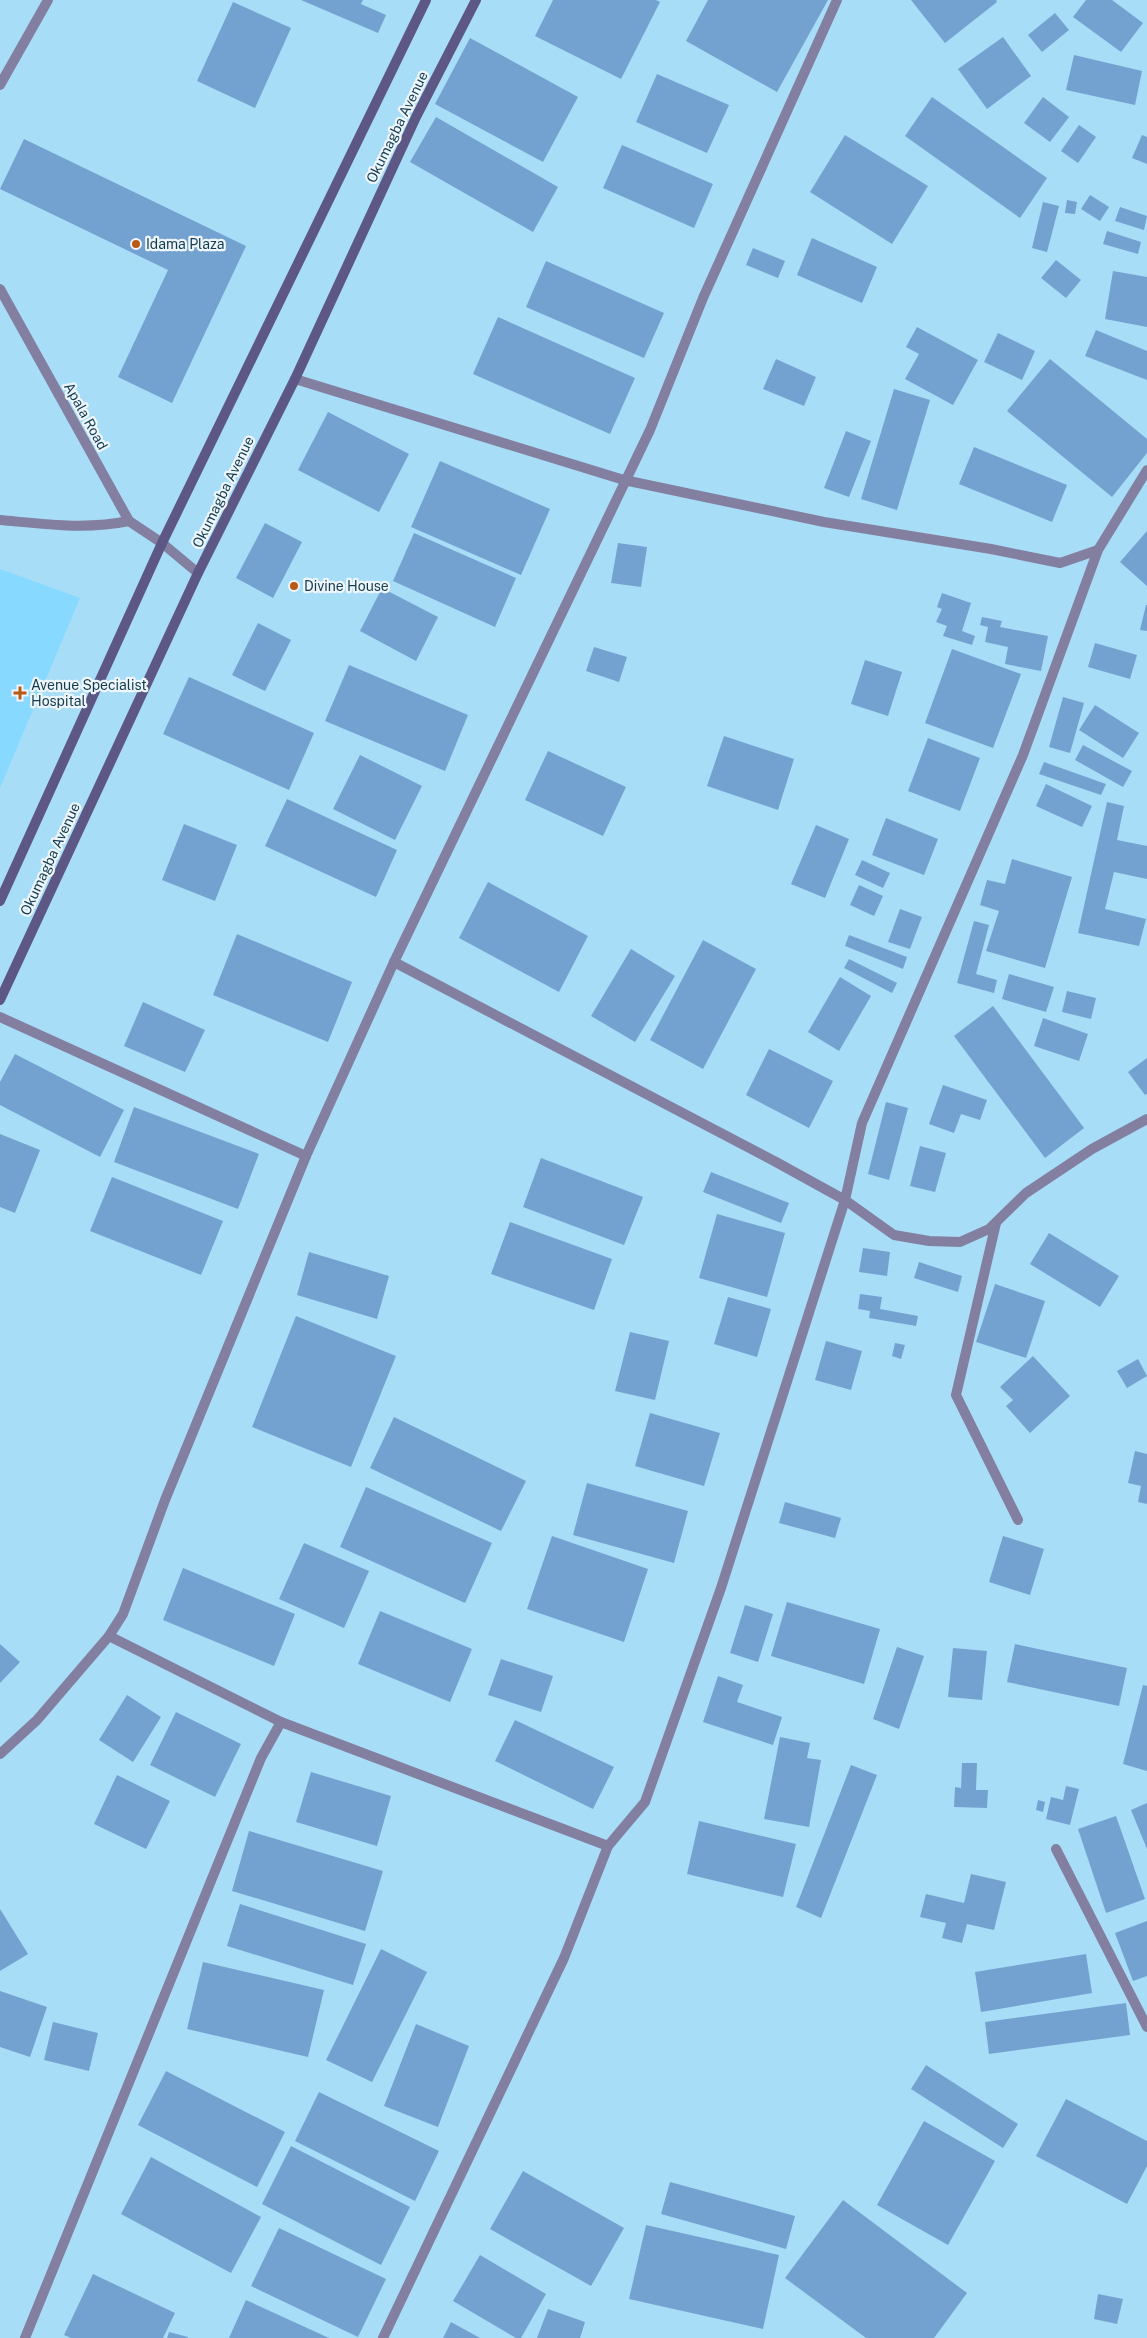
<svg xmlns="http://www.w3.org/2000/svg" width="1147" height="2338" viewBox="0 0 1147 2338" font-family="'Public Sans',sans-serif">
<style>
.built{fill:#88d9ff}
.building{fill:#74a2d0}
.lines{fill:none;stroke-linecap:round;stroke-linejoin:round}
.street{stroke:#837fa0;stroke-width:10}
.secondary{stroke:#5d5785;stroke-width:10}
.poi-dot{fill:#b95914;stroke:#eef6fb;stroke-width:2}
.labels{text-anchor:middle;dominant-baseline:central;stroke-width:4.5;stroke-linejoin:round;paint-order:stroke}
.street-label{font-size:14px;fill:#123c4e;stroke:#eef6fb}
.poi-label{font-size:14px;fill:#123c4e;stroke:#eef6fb;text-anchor:start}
</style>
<rect width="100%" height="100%" fill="#a8ddf7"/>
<!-- built -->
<path class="built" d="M0 569 80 598 0 788Z"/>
<!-- building -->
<g class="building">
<path d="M301 0H363L361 4 386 15 378 33Z"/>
<path d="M553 0H656L660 2 621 79 535 36Z"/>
<path d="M708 0H828L777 92 686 41Z"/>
<path d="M911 0H996L997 2 945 43Z"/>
<path d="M1086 0H1112L1143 23 1121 52 1073 17Z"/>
<path d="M233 2 291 28 255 108 197 81Z"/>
<path d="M1055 13 1069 30 1042 52 1028 35Z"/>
<path d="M1003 37 1031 76 987 109 958 69Z"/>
<path d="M470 38 578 97 543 162 435 104Z"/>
<path d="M1074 55 1142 71 1135 105 1066 90Z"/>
<path d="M657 74 729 105 707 153 636 122Z"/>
<path d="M932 97 1047 178 1020 218 905 136Z"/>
<path d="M1043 97 1069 117 1050 142 1024 123Z"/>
<path d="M436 117 558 187 533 232 410 162Z"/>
<path d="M1079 125 1096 137 1078 163 1061 151Z"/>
<path d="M845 135 928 186 892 244 810 192Z"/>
<path d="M1142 135 1147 137V164L1132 158Z"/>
<path d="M24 139 246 246 172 403 118 377 168 270 0 189Z"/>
<path d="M622 145 713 184 694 228 603 188Z"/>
<path d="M1090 195 1109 207 1100 221 1081 209Z"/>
<path d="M1067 200 1077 202 1075 214 1065 213Z"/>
<path d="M1043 202 1059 206 1047 252 1032 248Z"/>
<path d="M1120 207 1147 216 1144 230 1115 221Z"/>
<path d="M1107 231 1141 242 1138 254 1103 244Z"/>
<path d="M812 238 877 267 862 303 797 275Z"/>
<path d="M753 248 785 261 778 278 746 265Z"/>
<path d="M1056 260 1081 280 1066 298 1041 278Z"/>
<path d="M546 261 664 313 644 358 526 307Z"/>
<path d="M1113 271 1147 277V327L1105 319Z"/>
<path d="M498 317 635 378 610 434 473 374Z"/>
<path d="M917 327 978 360 953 405 905 379 919 354 906 347Z"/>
<path d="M1096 330 1147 351V380L1085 356Z"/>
<path d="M998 333 1035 351 1022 380 984 362Z"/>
<path d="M776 359 816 377 804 406 763 389Z"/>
<path d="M1050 359 1147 439V453L1112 497 1007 411Z"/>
<path d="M894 389 930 400 897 510 861 499Z"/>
<path d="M328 412 409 454 379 512 298 470Z"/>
<path d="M846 431 871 441 849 497 824 488Z"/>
<path d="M974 447 1067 485 1052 522 959 484Z"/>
<path d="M440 461 550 509 521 575 411 527Z"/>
<path d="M265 523 302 542 273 598 236 578Z"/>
<path d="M1147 531V586L1120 562Z"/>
<path d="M414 533 516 578 495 627 393 581Z"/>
<path d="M618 543 647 547 641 587 611 583Z"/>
<path d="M382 588 438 617 416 661 360 631Z"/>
<path d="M942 593 971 603 962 631 975 636 972 645 943 636 947 626 936 622 942 609 937 607Z"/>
<path d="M1146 605H1147V631L1140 630Z"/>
<path d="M982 617 1002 621 1000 627 1048 636 1041 671 1005 664 1008 647 985 642 988 627 980 625Z"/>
<path d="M258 623 291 640 265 691 232 675Z"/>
<path d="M1095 643 1137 655 1130 679 1088 667Z"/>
<path d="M594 647 627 657 619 682 586 671Z"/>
<path d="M952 649 1021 674 993 748 925 723Z"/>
<path d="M865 660 902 672 888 716 851 704Z"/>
<path d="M349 665 468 715 445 771 325 721Z"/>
<path d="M189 677 314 733 289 790 163 734Z"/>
<path d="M1063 697 1084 703 1070 753 1049 747Z"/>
<path d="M1095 705 1139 733 1123 758 1079 730Z"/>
<path d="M724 736 794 759 778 810 707 786Z"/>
<path d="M928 738 980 758 960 811 908 791Z"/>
<path d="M1083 745 1132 771 1123 787 1075 760Z"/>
<path d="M548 751 626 787 603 836 525 800Z"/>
<path d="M360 755 422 786 395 840 333 809Z"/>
<path d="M1044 762 1106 784 1101 795 1039 774Z"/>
<path d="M1046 784 1092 806 1082 827 1036 806Z"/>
<path d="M287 799 397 850 376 897 265 846Z"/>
<path d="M1107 802 1124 806 1117 840 1147 846V879L1114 872 1105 909 1146 919 1139 946 1078 933Z"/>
<path d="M886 818 938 839 924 875 872 855Z"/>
<path d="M184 824 237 845 215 901 162 880Z"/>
<path d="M816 825 849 839 825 898 791 884Z"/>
<path d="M1012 859 1072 877 1045 968 986 951 999 911 980 905 987 880 1005 884Z"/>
<path d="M862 860 890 873 883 888 855 875Z"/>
<path d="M488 882 588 936 559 992 459 938Z"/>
<path d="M859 885 883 896 874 916 850 905Z"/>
<path d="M900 909 922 917 910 949 888 942Z"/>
<path d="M974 921 989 925 976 974 997 980 994 993 957 983Z"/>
<path d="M237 934 352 982 328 1042 213 995Z"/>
<path d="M849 935 907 957 903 969 845 946Z"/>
<path d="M703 940 756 969 703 1069 650 1040Z"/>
<path d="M631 949 675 976 635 1042 591 1016Z"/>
<path d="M849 959 897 983 892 993 844 968Z"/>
<path d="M1009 974 1054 987 1046 1012 1002 999Z"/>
<path d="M840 977 871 996 839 1051 808 1032Z"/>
<path d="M1067 991 1096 998 1091 1019 1062 1012Z"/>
<path d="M143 1002 205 1030 185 1072 124 1046Z"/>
<path d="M993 1006 1084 1128 1045 1158 954 1036Z"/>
<path d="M1043 1018 1088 1034 1079 1061 1034 1046Z"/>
<path d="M769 1049 833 1081 809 1128 746 1095Z"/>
<path d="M15 1054 124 1110 100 1157 0 1105V1082Z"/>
<path d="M1147 1058V1094L1145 1095 1128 1072Z"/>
<path d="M943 1085 987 1100 980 1120 961 1114 954 1133 929 1124Z"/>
<path d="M886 1102 908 1108 889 1180 868 1174Z"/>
<path d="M134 1107 259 1154 238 1209 114 1162Z"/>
<path d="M0 1134 40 1150 15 1213 0 1207Z"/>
<path d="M920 1146 946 1153 935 1192 910 1186Z"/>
<path d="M541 1158 643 1197 624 1245 523 1207Z"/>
<path d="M711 1172 789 1203 781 1223 703 1192Z"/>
<path d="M112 1177 223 1221 201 1275 90 1231Z"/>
<path d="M717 1214 785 1233 767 1297 699 1278Z"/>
<path d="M510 1222 612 1259 594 1310 491 1274Z"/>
<path d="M1049 1233 1119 1276 1100 1307 1030 1264Z"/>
<path d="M863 1248 890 1252 887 1276 859 1272Z"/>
<path d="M309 1252 389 1276 377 1319 297 1295Z"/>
<path d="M919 1262 962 1276 958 1292 914 1278Z"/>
<path d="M995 1284 1045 1301 1026 1358 976 1342Z"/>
<path d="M860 1294 882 1297 880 1309 918 1316 916 1326 869 1318 870 1311 858 1309Z"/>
<path d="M728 1297 771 1309 757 1357 714 1344Z"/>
<path d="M296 1316 396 1356 351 1467 252 1427Z"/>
<path d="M630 1332 669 1341 655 1400 615 1391Z"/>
<path d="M826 1341 862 1351 851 1390 815 1380Z"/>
<path d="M895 1343 905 1345 901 1359 892 1356Z"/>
<path d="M1033 1356 1070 1396 1030 1433 1006 1406 1013 1400 1000 1387Z"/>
<path d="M1138 1359 1147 1376 1127 1388 1117 1371Z"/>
<path d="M650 1413 720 1433 704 1486 635 1466Z"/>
<path d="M394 1417 526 1481 501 1531 370 1468Z"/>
<path d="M1135 1451 1147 1454V1504L1138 1502 1141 1486 1128 1483Z"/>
<path d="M587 1483 688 1511 674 1563 573 1535Z"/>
<path d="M366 1487 492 1543 465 1603 340 1547Z"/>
<path d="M785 1502 841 1518 835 1538 779 1523Z"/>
<path d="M552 1536 648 1569 624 1642 527 1609Z"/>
<path d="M1003 1536 1044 1549 1030 1595 989 1582Z"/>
<path d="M304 1543 369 1571 344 1628 279 1599Z"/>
<path d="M183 1568 295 1614 274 1666 163 1620Z"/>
<path d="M787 1602 880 1629 864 1684 771 1656Z"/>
<path d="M745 1605 773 1614 758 1662 730 1653Z"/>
<path d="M380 1611 472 1649 450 1702 358 1664Z"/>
<path d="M0 1644 20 1662 0 1683Z"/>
<path d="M1015 1644 1127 1668 1119 1706 1007 1682Z"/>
<path d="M897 1647 924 1656 899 1729 873 1719Z"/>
<path d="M953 1648 987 1651 982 1700 948 1697Z"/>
<path d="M501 1659 553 1676 541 1712 488 1695Z"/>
<path d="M718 1676 743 1685 737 1702 782 1717 773 1745 703 1722Z"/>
<path d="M1143 1685 1147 1686V1771L1123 1764Z"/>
<path d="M127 1695 161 1717 133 1762 99 1740Z"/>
<path d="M176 1712 241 1744 215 1797 150 1765Z"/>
<path d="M515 1720 614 1767 593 1809 495 1761Z"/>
<path d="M780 1737 810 1743 807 1758 821 1760 809 1827 764 1819Z"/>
<path d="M962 1763H977L976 1790H988L987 1808 954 1807 955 1787 961 1788Z"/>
<path d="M851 1765 877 1775 821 1918 796 1907Z"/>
<path d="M311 1772 391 1796 377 1846 296 1822Z"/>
<path d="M117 1775 170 1801 146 1849 94 1824Z"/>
<path d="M1066 1786 1079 1789 1070 1825 1046 1819 1051 1797 1063 1800Z"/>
<path d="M1038 1800 1045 1802 1043 1812 1036 1810Z"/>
<path d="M1147 1803V1849L1131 1810Z"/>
<path d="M1116 1816 1145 1899 1106 1913 1078 1829Z"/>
<path d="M699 1821 796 1844 783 1897 687 1874Z"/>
<path d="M249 1831 383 1871 365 1931 232 1891Z"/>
<path d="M971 1874 1006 1882 994 1930 967 1924 962 1943 942 1938 946 1923 920 1917 926 1894 964 1903Z"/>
<path d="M240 1904 366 1944 353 1985 227 1946Z"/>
<path d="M0 1909 28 1954 0 1971Z"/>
<path d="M1147 1921V1976L1133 1981 1115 1933Z"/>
<path d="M381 1949 427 1972 372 2082 326 2060Z"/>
<path d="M1086 1954 1092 1993 981 2012 975 1972Z"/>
<path d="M203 1962 324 1990 308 2057 187 2029Z"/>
<path d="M0 1991 47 2007 30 2057 0 2047Z"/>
<path d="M1126 2003 1130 2035 989 2054 985 2022Z"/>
<path d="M53 2022 98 2033 89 2071 44 2060Z"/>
<path d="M416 2024 469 2046 438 2127 384 2106Z"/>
<path d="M926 2065 1018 2124 1003 2148 911 2089Z"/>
<path d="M166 2071 285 2132 257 2187 138 2125Z"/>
<path d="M319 2092 439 2151 415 2201 295 2141Z"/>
<path d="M1066 2099 1147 2141V2166L1127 2204 1036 2156Z"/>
<path d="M924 2121 995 2161 948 2245 877 2205Z"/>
<path d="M291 2146 410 2207 381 2265 262 2204Z"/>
<path d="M151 2157 261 2217 231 2273 121 2214Z"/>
<path d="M523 2171 624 2228 591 2286 490 2229Z"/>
<path d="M670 2182 795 2216 786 2249 661 2214Z"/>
<path d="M843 2200 967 2293 934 2338H866L785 2278Z"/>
<path d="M646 2225 779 2255 763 2329 629 2299Z"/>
<path d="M279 2228 386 2279 358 2337 251 2286Z"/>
<path d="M480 2255 546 2294 521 2338H516L453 2301Z"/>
<path d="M93 2274 175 2313 163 2338H71L64 2335Z"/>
<path d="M1098 2294 1123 2299 1117 2324 1094 2319Z"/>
<path d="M246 2300 329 2338H229Z"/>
<path d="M548 2309 585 2322 580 2338H537Z"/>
<path d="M451 2322 480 2338H443Z"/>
<path d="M169 2332 188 2337V2338H167Z"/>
</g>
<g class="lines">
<!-- street -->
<g class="street">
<path d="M0 85 48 0"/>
<path d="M0 289 129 521 162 543 198 573"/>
<path d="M295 379 624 480 824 522 991 549 1060 563 1098 550"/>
<path d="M0 520C44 524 85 530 129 521"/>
<path d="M394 962 776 1162 845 1200 894 1235 929 1241 960 1242 989 1229 1026 1193 1092 1149 1147 1119"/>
<path d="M0 1017 306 1156"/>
<path d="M996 1223 956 1395 1018 1520"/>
<path d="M281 1722 608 1846"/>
<path d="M0 1754 37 1720 109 1636 123 1614 165 1500 306 1156 394 962 650 430 703 298 837 0"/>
<path d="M1056 1849 1147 2027"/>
<path d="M25 2338 261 1758 281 1722 109 1636"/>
<path d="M383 2338 564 1958 608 1846 645 1802 721 1588 845 1200 862 1123 1023 755 1098 550 1147 470"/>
</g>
<!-- secondary -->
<g class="secondary">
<path d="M0 901 162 543 426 0"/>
<path d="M0 1000 198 573 295 379 416 117 476 0"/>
</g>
</g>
<!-- markers -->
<g class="poi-dot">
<circle cx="136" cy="244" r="5"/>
<circle cx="294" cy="586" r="5"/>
<path d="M17.5 685.5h5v5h5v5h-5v5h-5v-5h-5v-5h5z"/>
</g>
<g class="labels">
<!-- street labels -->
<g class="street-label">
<text transform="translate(397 127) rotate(-64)">Okumagba Avenue</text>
<text transform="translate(86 416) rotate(61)">Apala Road</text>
<text transform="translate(223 492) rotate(-64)">Okumagba Avenue</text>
<text transform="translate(50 859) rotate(-65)">Okumagba Avenue</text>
</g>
<!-- poi labels -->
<g class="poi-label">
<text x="146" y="244">Idama Plaza</text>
<text x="304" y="586">Divine House</text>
<text x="31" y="685">Avenue Specialist<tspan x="31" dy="16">Hospital</tspan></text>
</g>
</g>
</svg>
